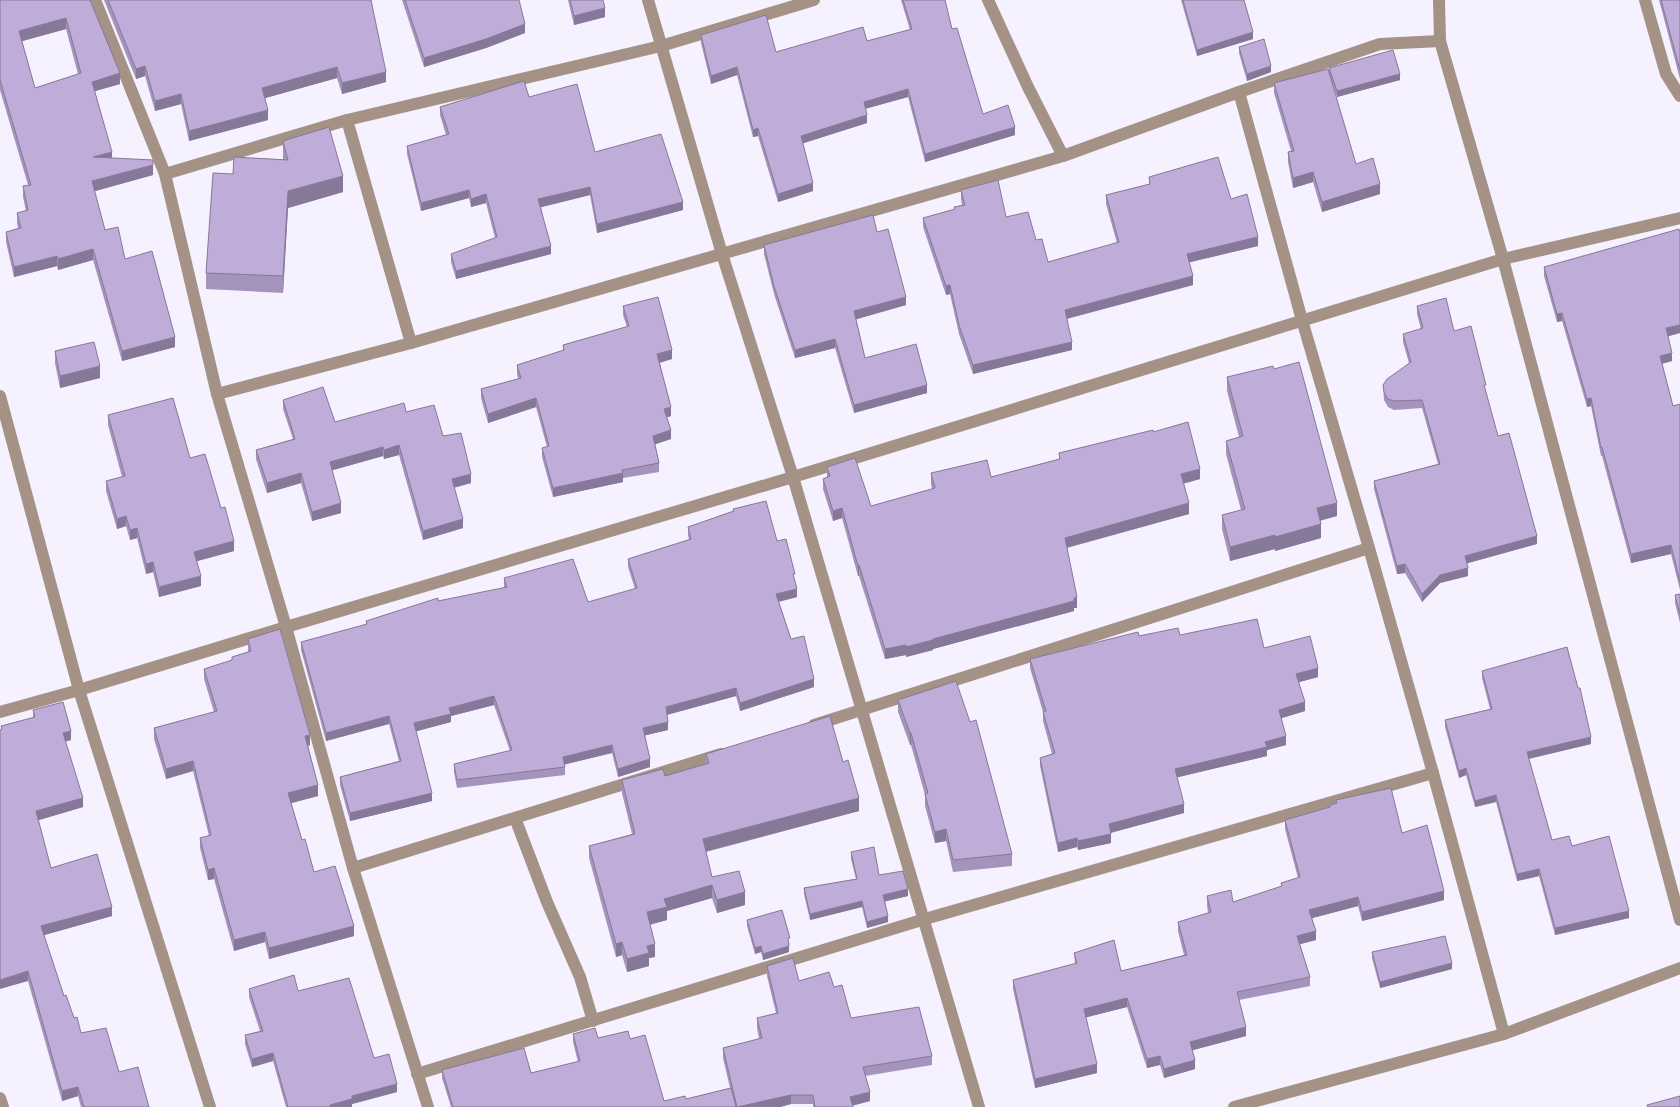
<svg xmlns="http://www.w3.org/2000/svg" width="1680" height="1107" viewBox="0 0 1680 1107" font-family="'PT Sans',sans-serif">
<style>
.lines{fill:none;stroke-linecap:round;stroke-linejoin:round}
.minor{stroke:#a59286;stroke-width:12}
.wall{fill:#a494bb;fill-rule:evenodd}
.shaded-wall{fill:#867898}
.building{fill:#bfacd9;stroke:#867898;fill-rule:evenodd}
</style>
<rect width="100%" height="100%" fill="#f6f1ff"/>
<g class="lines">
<!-- minor -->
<g class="minor">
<path d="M95 0 165 174 217 394 286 627 353 868 428 1107"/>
<path d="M648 0 722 254 793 477 979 1107"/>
<path d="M988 0 1028 87 1063 156"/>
<path d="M1439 0 1440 41 1503 259 1680 920"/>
<path d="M1645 0 1666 74 1680 96"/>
<path d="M1239 92 1302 320 1369 548 1433 773 1504 1034"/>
<path d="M347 120 411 343"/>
<path d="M165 174 347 120 661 46 814 0"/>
<path d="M217 394 411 343 1063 156 1239 92 1380 44 1440 41"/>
<path d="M0 396 79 690 210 1107"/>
<path d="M0 712 79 690 286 627 793 477 1503 259 1680 218"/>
<path d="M814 725 1369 548"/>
<path d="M515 818 547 902 580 977 593 1021"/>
<path d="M353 868 721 754"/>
<path d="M417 1074 925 919 1433 773"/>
<path d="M0 1098 3 1107"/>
<path d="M1234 1107 1504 1034 1680 968"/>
</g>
</g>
<!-- wall -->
<g class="wall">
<path d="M0 0H90L120 84 95 91 112 158 153 175 94 191 105 230 125 259 175 347 122 361 93 260 58 270 57 266 14 277 6 242V232L18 228 17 223V213L26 211 23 197V186L28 185 0 90ZM66 29 78 74 35 88 22 41Z"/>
<path d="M104 0H371L386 82 342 94 337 78 265 98 268 120 189 141 181 104 155 111 145 76 136 79Z"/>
<path d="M402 0H519L525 33 486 48 424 67Z"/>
<path d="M568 0H603L605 17 574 25Z"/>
<path d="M901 0H945L952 29 983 114 1015 135 925 162 908 97 865 109 867 123 803 143 813 191 778 202 758 136 753 137 737 75 711 84 701 43V35L776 52 867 41 910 30Z"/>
<path d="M1181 0H1244L1253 39 1197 56Z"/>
<path d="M1659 0H1680V79Z"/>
<path d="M1239 47 1271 72 1247 81 1239 53Z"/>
<path d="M1329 68 1400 80 1337 97 1329 74Z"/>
<path d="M1274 83 1356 164 1380 194 1322 212 1313 182 1293 188 1288 162V152L1291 151 1274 93Z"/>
<path d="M529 97 595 152 683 210 597 233 590 195 541 207 551 254 456 279 451 262V254L495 238 486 203 471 207 469 198 421 211 407 154V146L446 135 440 115V107Z"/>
<path d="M283 141 343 192 288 208 283 293 206 289V273L233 174 283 159Z"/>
<path d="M1149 177 1231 199 1258 246 1189 262 1193 285 1067 319 1072 350 973 374 959 334 950 294 946 295 923 227V218L954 210V207L962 205 961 199V190L1006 217 1036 240 1048 262 1117 243 1106 204V195L1149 184Z"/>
<path d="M877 232 906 305 856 319 865 358 927 393 854 413 835 348 795 358 774 294 764 254V245Z"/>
<path d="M1544 267 1680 333 1668 336 1672 361 1662 364 1673 406 1680 404V590L1671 554 1631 563 1602 456H1601L1591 406 1587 407 1562 321 1557 322 1544 276Z"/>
<path d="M623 306 672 359 660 363 671 416 667 417 671 439 655 444 659 463V472L623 478V482L553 497 542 457V448L547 447 536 407 488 423 481 398V389L518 379 517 374V365L563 351V345L627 327 623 315Z"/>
<path d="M1417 306 1454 331 1486 393 1498 436 1537 544 1467 563 1468 576 1440 583 1422 602 1405 573 1397 574 1374 489V481L1438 464 1422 408 1394 410 1388 407 1384 400 1383 385 1409 363 1403 342V334L1421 329 1417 314Z"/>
<path d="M55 351 100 378 60 388 55 363Z"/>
<path d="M1274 369 1337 516 1320 521 1321 538 1275 551V549L1230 561 1222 529V515L1241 510 1226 454V441L1239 437 1227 391V377Z"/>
<path d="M283 400 335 422 406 412 443 436 471 483 454 488 463 528 423 540 399 455 384 459 383 456 332 470 341 513 312 521 301 483 267 493 256 459V450L293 439 283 409Z"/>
<path d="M108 415 190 458 221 508 234 551 197 561 201 586 159 597 153 572 146 574 137 538 130 540 126 526 117 529 106 491V481L122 477 108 425Z"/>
<path d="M1153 432 1200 479 1183 484 1189 514 1067 548 1077 608H1074V611L933 649V650L906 657V655L885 659 859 576H858L842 518 833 521 823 489V479L827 477V467L871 506 932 489 931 484V473L991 477 1059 459V453Z"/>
<path d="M733 509 777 541 795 582 797 597 779 602 791 639 814 687 740 711 736 696 667 715 668 730 645 735 650 767 618 777 612 753 565 764V775L457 788 454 772V764L510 751 494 705 451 716V722L416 731 432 801 350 821 340 785V777L399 761 389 724 326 741 301 650V642L366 625V621L504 588V578L588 602 635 589 628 567V559L689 540 688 535V527L733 511Z"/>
<path d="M1680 594V623L1675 603V595Z"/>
<path d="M1180 635 1264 648 1318 677 1299 682 1305 711 1281 718 1286 745 1267 750V756L1177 777 1184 813 1111 833V843L1078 850 1077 847 1058 852 1040 766V758L1052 754 1043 721V712L1030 668V659L1139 636Z"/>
<path d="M248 639 310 745 308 746 318 796 291 803 302 840 314 872 354 936 269 959 265 942 234 951 214 879 208 880 200 848V838L209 836 193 771 166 779 154 739V728L214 712 204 679V669L232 660V657L248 652Z"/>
<path d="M1482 671 1591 744 1529 759 1552 840 1572 846 1629 918 1555 935 1539 876 1517 881 1496 802 1475 807 1466 775 1459 778 1445 727V720L1490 709 1482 678Z"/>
<path d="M898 700 1012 854V866L953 872 946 841 935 843 925 806V795L911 745H910L898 712Z"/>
<path d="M33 710 71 740 65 742 83 807 38 820 51 868 112 916 44 935 64 996 81 1033 119 1072 149 1107H81L78 1096 62 1101 28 981 1 729V726L33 718Z"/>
<path d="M706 754 859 811 706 852 712 877 745 905 717 913 712 898 667 911V920L650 925 655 957 649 958V966L627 972 622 955 616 957 589 858V846L632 834 622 793V780L665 776 706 764Z"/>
<path d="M1336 800 1402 833 1444 900 1362 921 1358 906 1312 918 1316 940 1300 944 1310 977V986L1239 1000 1246 1036 1192 1050 1195 1069 1164 1078 1160 1065 1147 1068 1127 1007 1086 1017 1097 1073 1035 1088 1013 989V980L1075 964 1074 953 1121 971 1184 955 1178 931V922L1208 913 1207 905V896L1233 902 1281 887V883L1298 878 1285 829V820L1330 807V805L1336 803Z"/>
<path d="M851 852 879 875 908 896 885 901 888 922 867 928 862 907 810 920 804 894V888L856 879 851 859Z"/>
<path d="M747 920 790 944H789V952L763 960 761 952 755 954 747 926Z"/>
<path d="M1372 952 1452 969 1380 988 1372 958Z"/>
<path d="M767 966 799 981 834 987 851 1018 932 1056V1065L865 1076 870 1101 852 1106 853 1107H813V1104H791L780 1107H451L442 1078V1070L531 1073 578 1062 573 1042V1034L598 1038 630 1039 664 1101 686 1099 730 1088 723 1058V1048L759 1039 757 1028V1018L776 1013 767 976Z"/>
<path d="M249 989 298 991 374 1058 397 1092 352 1104V1107H286L273 1061 252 1067 245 1044V1035L260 1031 249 997Z"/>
</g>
<!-- shaded-wall -->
<g class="shaded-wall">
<path d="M605 8V17L574 25V16Z"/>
<path d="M66 18V29L19 42V31Z"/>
<path d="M525 24V33L486 48 424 67V58Z"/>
<path d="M1253 32V39L1197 56V50Z"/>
<path d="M145 66V76L136 79V69Z"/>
<path d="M1271 66V72L1247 81V74Z"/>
<path d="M337 67V78L262 99V88Z"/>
<path d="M737 67V75L711 84V76Z"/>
<path d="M386 72V82L342 94V83Z"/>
<path d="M120 73V84L92 92V82Z"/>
<path d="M1400 74V80L1337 97V91Z"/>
<path d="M908 89V97L864 109V102Z"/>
<path d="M181 94V104L155 111V101Z"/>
<path d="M268 110V120L189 141V131Z"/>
<path d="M867 115V123L801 144V136Z"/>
<path d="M1015 127V135L925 162V154Z"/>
<path d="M758 128V136L753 137V130Z"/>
<path d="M112 152V162L93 157Z"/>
<path d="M153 165V175L92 192V181Z"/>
<path d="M1313 172V182L1293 188V178Z"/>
<path d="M343 176V192L288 208 283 293V276L288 191Z"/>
<path d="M813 183V191L778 202V194Z"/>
<path d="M1380 184V194L1322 212V202Z"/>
<path d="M590 187V195L538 208V199Z"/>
<path d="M469 190V198L421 211V203Z"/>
<path d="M486 194V203L471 207V199Z"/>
<path d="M683 202V210L597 233V224Z"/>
<path d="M1258 237V246L1187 263V254Z"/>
<path d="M551 246V254L456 279V271Z"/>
<path d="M93 249V260L58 270V259Z"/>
<path d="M57 256V266L14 277V267Z"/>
<path d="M1193 276V285L1065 319V310Z"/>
<path d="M950 285V294L946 295V286Z"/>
<path d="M906 297V305L854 320V311Z"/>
<path d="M1562 313V321L1557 322V314Z"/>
<path d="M1680 325V333L1666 337V328Z"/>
<path d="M175 337V347L122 361V351Z"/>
<path d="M835 339V348L795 358V350Z"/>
<path d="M1072 342V350L973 374V365Z"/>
<path d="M672 350V359L657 363V354Z"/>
<path d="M1672 353V361L1660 364V356Z"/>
<path d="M100 366V378L60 388V376Z"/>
<path d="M927 385V393L854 413V405Z"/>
<path d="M536 398V407L488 423V414Z"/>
<path d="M1591 398V406L1587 407V399Z"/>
<path d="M671 407V416L664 418V409Z"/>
<path d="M671 430V439L653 445V436Z"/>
<path d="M399 445V455L384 459V450Z"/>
<path d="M383 447V456L330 471V462Z"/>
<path d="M1200 469V479L1181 484V474Z"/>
<path d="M301 473V483L267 493V483Z"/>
<path d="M623 473V482L553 497V488Z"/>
<path d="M471 474V483L452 488V479Z"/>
<path d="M341 503V513L312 521V512Z"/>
<path d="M1189 503V514L1065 548V538Z"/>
<path d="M1337 503V516L1317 521V508Z"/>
<path d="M842 508V518L833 521V511Z"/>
<path d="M126 516V526L117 529V519Z"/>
<path d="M463 519V528L423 540V531Z"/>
<path d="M1321 524V538L1275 551V537Z"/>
<path d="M137 528V538L130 540V530Z"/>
<path d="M1275 535V549L1230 561V547Z"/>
<path d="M1537 536V544L1465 564V556Z"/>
<path d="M234 541V551L194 562V552Z"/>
<path d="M1671 545V554L1631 563V554Z"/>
<path d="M153 562V572L146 574V564Z"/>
<path d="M1405 564V573L1397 574V566Z"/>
<path d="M859 565V576H858V566Z"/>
<path d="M1468 568V576L1440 583 1422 602V594L1440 575Z"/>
<path d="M201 576V586L159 597V587Z"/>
<path d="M797 589V597L776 602V594Z"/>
<path d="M1077 597V608H1074V611L933 649V650L906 657V647Z"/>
<path d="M906 645V655L885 659V649Z"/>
<path d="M1318 668V677L1296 683V674Z"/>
<path d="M814 679V687L740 711V703Z"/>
<path d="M736 688V696L666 715V707Z"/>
<path d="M494 696V705L451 716V722L414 732V723L449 708Z"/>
<path d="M1305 702V711L1279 719V710Z"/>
<path d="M389 716V724L326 741V733Z"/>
<path d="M668 722V730L643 736V728Z"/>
<path d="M71 731V740L63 742V733Z"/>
<rect x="910" y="733" width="1" height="12"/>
<path d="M310 735V745L305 747V736Z"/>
<path d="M1286 736V745L1267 750V756L1175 778V769Z"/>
<path d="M1591 737V744L1527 759V752Z"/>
<path d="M612 745V753L563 765V757Z"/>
<path d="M650 759V767L618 777V769Z"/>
<path d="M193 761V771L166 779V769Z"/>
<path d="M1466 768V775L1459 778V771Z"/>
<path d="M318 785V796L288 804V793Z"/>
<path d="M432 793V801L350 821V813Z"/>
<path d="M1496 795V802L1475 807V801Z"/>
<path d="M83 798V807L36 821V811Z"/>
<path d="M859 798V811L703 852V839Z"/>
<path d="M1184 804V813L1109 833V824Z"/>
<path d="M946 829V841L935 843V832Z"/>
<path d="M1111 834V843L1078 850V841Z"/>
<path d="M1077 838V847L1058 852V843Z"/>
<path d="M214 868V879L208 880V870Z"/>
<path d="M1539 869V876L1517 881V874Z"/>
<path d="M712 885V898L667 911V920L647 925V912L664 899Z"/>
<path d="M908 889V896L883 902V895Z"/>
<path d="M1444 891V900L1362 921V912Z"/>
<path d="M745 892V905L717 913V900Z"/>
<path d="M1358 897V906L1309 919V910Z"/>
<path d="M862 901V907L810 920V914Z"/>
<path d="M112 907V916L41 936V926Z"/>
<path d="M1629 911V918L1555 935V928Z"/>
<path d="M888 916V922L867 928V922Z"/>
<path d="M354 926V936L269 959V948Z"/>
<path d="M1316 931V940L1297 945V936Z"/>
<path d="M265 932V942L234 951V940Z"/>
<path d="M622 942V955L616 957V944Z"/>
<path d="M655 944V957L649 958V966L627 972V959L647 946Z"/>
<path d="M761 946V952L755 954V948Z"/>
<path d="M789 946V952L763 960V954Z"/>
<path d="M1452 963V969L1380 988V982Z"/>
<path d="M28 971V981L0 989V980Z"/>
<path d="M1127 998V1007L1084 1018V1009Z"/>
<path d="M1246 1027V1036L1190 1051V1042Z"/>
<path d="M273 1053V1061L252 1067V1059Z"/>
<path d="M1160 1056V1065L1147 1068V1059Z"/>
<path d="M1195 1060V1069L1164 1078V1069Z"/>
<path d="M1097 1064V1073L1035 1088V1079Z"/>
<path d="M397 1084V1092L352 1104V1107H330V1105L352 1096Z"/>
<path d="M78 1087V1096L62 1101V1091Z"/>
<path d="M870 1092V1101L850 1106V1097Z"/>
<path d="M791 1095V1104L780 1107H738Z"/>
</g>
<!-- building -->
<g class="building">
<path d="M0 0H90L120 73 92 82 112 152 93 157 153 160V165L92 181 105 230 118 227 125 259 152 251 175 337 122 351 93 249 58 259 57 256 14 267 6 232 21 228 17 213 28 210 23 186 31 185 0 80ZM66 18 81 73 35 88 19 31Z"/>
<path d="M108 0H371L386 72 342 83 337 67 262 88 268 110 189 131 181 94 155 101 145 66 136 69Z"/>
<path d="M405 0H519L525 24 486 39 424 58Z"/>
<path d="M570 0H603L605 8 574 16Z"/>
<path d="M903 0H945L952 29 957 28 983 114 1008 105 1015 127 925 154 908 89 864 102 867 115 801 136 813 183 778 194 758 128 753 130 737 67 711 76 701 35 766 15 776 52 863 27 867 41 912 29Z"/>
<path d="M1183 0H1244L1253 32 1197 50Z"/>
<path d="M1661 0H1680V70Z"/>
<path d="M1264 39 1271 66 1247 74 1239 47Z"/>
<path d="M1393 50 1400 74 1337 91 1329 68Z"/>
<path d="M1328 69 1356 164 1373 158 1380 184 1322 202 1313 172 1293 178 1288 152 1294 151 1274 83Z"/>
<path d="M524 81 529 97 577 84 595 152 661 134 683 202 597 224 590 187 538 199 551 246 456 271 451 254 497 237 486 194 471 199 469 190 421 203 407 146 449 134 440 107Z"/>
<path d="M329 127 343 176 288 191 283 276 206 273 213 173 233 174 234 157 288 160 283 141Z"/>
<path d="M1218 157 1231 199 1247 194 1258 237 1187 254 1193 276 1065 310 1072 342 973 365 959 325 950 285 946 286 923 218 955 209 954 207 965 205 961 190 998 180 1006 217 1028 212 1036 240 1042 239 1048 262 1119 242 1106 195 1150 184 1149 177Z"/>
<path d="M873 215 877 232 888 229 906 297 854 311 865 358 916 344 927 385 854 405 835 339 795 350 774 286 764 245Z"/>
<path d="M1679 229 1680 232V325L1666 328 1672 353 1660 356 1673 406 1680 404V582L1671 545 1631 554 1602 447 1601 448 1591 398 1587 399 1562 313 1557 314 1544 267Z"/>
<path d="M658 297 672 350 657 354 671 407 664 409 671 430 653 436 659 463 622 470 623 473 553 488 542 448 549 446 536 398 488 414 481 389 521 378 517 365 564 350 563 345 629 326 623 306Z"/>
<path d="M1446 298 1454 331 1471 326 1486 385H1484L1498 436 1509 433 1537 536 1465 556 1468 568 1440 575 1422 594 1405 564 1397 566 1374 481 1440 464 1422 400 1394 401 1388 399 1384 392 1383 385 1387 379 1411 362 1403 334 1423 328 1417 306Z"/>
<path d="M94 342 100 366 60 376 55 351Z"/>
<path d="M1299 362 1337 503 1317 508 1321 524 1275 537V535L1230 547 1222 515 1245 509 1226 441 1243 436 1227 377 1273 366 1274 369Z"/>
<path d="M323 387 335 422 404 403 406 412 434 405 443 436 461 433 471 474 452 479 463 519 423 531 399 445 384 450 383 447 330 462 341 503 312 512 301 473 267 483 256 450 295 439 283 400Z"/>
<path d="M173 398 190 458 205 454 221 508 225 507 234 541 194 552 201 576 159 587 153 562 146 564 137 528 130 530 126 516 117 519 106 481 125 476 108 415Z"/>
<path d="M1188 422 1200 469 1181 474 1189 503 1065 538 1077 597 1074 598V601L933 639V640L906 647V645L885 649 859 565 858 566 842 508 833 511 823 479 830 476 827 467 855 458 871 506 935 488 931 473 987 460 991 477 1060 459 1059 453 1153 430V432Z"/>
<path d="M766 501 777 541 786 539 795 574H793L797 589 776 594 791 639 804 636 814 679 740 703 736 688 666 707 668 722 643 728 650 759 618 769 612 745 563 757 565 767 457 780 454 764 512 750 494 696 449 708 451 714 414 723 432 793 350 813 340 777 401 761 389 716 326 733 301 642 367 624 366 621 438 598V601L507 587 504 578 573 559 588 602 637 588 628 559 691 539 688 527 734 511 733 509Z"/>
<path d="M1680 594V614L1675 595Z"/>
<path d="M1257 619 1264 648 1310 636 1318 668 1296 674 1305 702 1279 710 1286 736 1265 742 1267 747 1175 769 1184 804 1109 824 1111 834 1078 841 1077 838 1058 843 1040 758 1055 753 1043 712 1046 711 1030 659 1138 632 1139 636 1178 628 1180 635Z"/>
<path d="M280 629 310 735 305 736 318 785 288 793 302 840 305 839 314 872 335 866 354 926 269 948 265 932 234 940 214 868 208 870 200 838 211 835 193 761 166 769 154 728 217 711 204 669 232 660V657L251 651 248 639Z"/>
<path d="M1567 647 1578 688H1580L1591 737 1527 752 1552 840 1569 836 1572 846 1609 836 1629 911 1555 928 1539 869 1517 874 1496 795 1475 801 1466 768 1459 771 1445 720 1492 709 1482 671Z"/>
<path d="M956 681 970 722 976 720 1012 854 953 860 946 829 935 832 925 794 928 793 911 733H910L898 700Z"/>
<path d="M63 702 71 731 63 733 83 798 36 811 51 868 97 854 112 907 41 926 64 996 66 995 74 1018 77 1017 81 1033 106 1028 119 1072 138 1067 149 1107H84L78 1087 62 1091 28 971 0 980V730L2 729 1 726 35 717 33 710Z"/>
<path d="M830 716 843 762 848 760 859 798 703 839 712 877 739 871 745 892 717 900 712 885 664 899 667 907 647 912 655 944 647 946 649 953 627 959 622 942 616 944 589 846 635 834 622 780 663 769 665 776 709 763 706 754Z"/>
<path d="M1391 788 1402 833 1427 825 1444 891 1362 912 1358 897 1309 910 1316 931 1297 936 1310 977 1237 992 1246 1027 1190 1042 1195 1060 1164 1069 1160 1056 1147 1059 1127 998 1084 1009 1097 1064 1035 1079 1013 980 1077 963 1074 953 1114 940 1121 971 1187 955 1178 922 1211 912 1207 896 1231 890 1233 902 1282 886 1281 883 1300 877 1285 820 1330 807V805L1337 803 1336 800Z"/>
<path d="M874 847 879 875 903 871 908 889 883 895 888 916 867 922 862 901 810 914 804 888 857 879 851 852Z"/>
<path d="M782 910 790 938H788L789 946 763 954 761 946 755 948 747 920Z"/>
<path d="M1445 936 1452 963 1380 982 1372 952Z"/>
<path d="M793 958 799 981 829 972 834 987 842 985 851 1018 919 1007 932 1056 863 1067 870 1092 850 1097 853 1107H815L813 1095H791L737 1107 723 1048 762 1038 757 1018 778 1013 767 966Z"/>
<path d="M294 975 298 991 349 978 374 1058 389 1054 397 1084 352 1096V1099L330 1105V1107H288L273 1053 252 1059 245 1035 263 1031 249 989Z"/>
<path d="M595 1028 598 1038 628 1031 630 1039 645 1035 664 1101 685 1096 686 1099 731 1088 736 1107H453L442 1070 524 1048 531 1073 580 1061 573 1034Z"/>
<path d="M1680 1096V1107H1648L1647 1105Z"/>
</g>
</svg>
